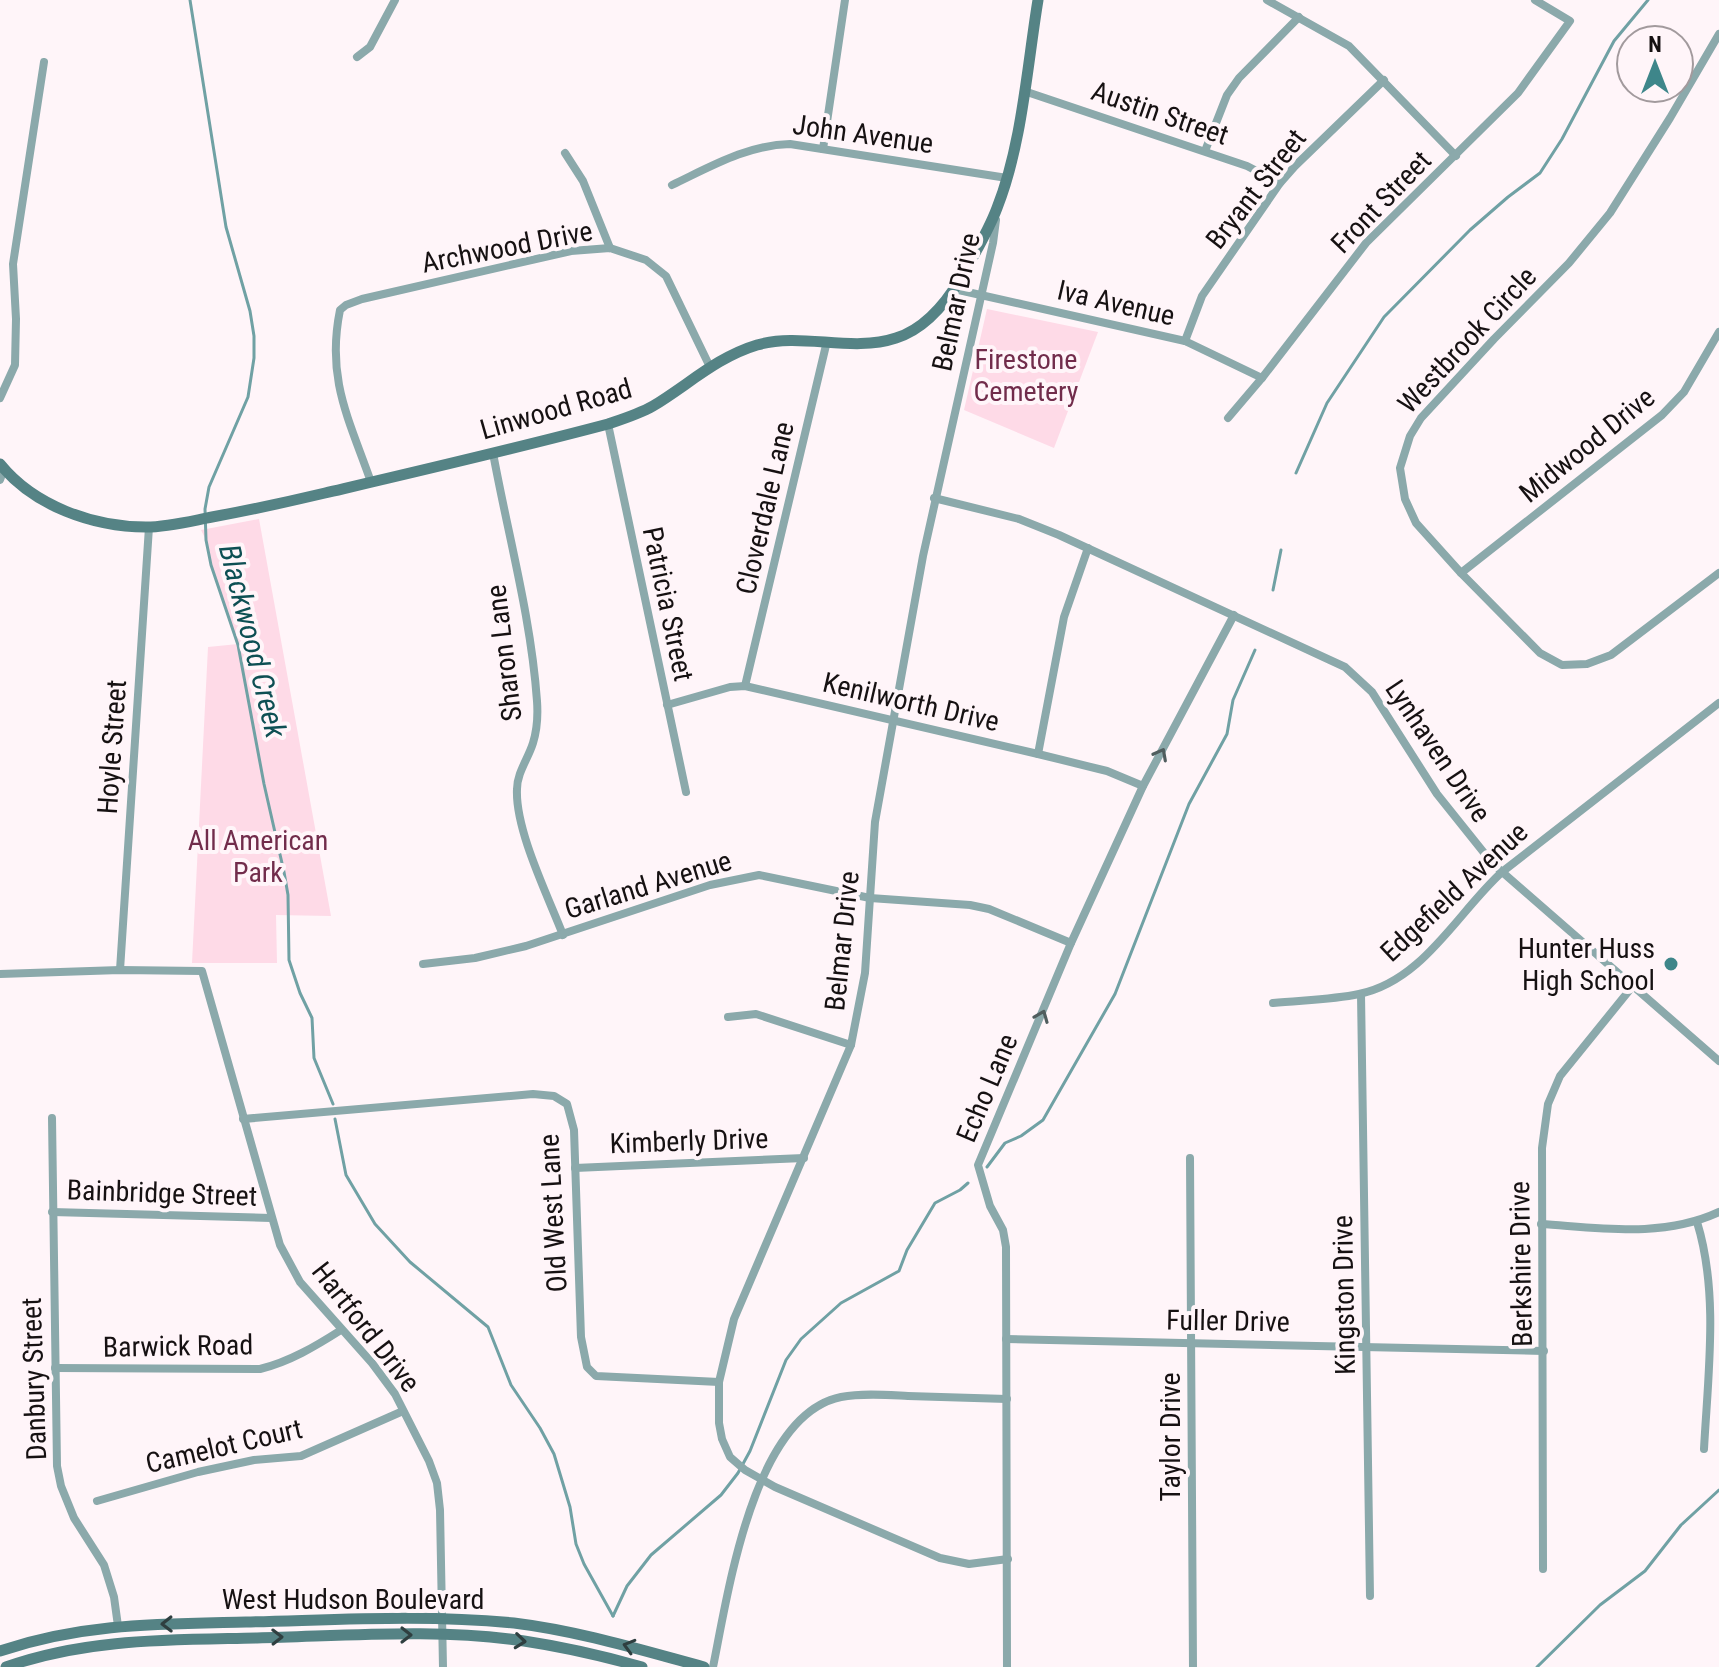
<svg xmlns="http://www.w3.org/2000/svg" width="1719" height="1667" viewBox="0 0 1719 1667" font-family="'Roboto Condensed',sans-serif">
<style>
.green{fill:#fedae7}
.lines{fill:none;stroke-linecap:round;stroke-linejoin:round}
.stream{stroke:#70a1a4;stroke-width:3}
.street{stroke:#8ba9ab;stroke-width:8}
.secondary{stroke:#558385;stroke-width:11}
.oneway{stroke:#505d5e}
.oneway2{stroke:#2f3f40}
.poi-dot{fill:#3e868a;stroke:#fff5f9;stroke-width:3}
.labels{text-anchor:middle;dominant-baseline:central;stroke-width:8;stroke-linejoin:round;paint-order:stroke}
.street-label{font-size:28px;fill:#161112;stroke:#fff5f9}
.park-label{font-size:28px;fill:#712c4b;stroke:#fff5f9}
.poi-label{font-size:28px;fill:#161112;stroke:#fff5f9;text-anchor:end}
.water-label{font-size:30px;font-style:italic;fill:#0d4f53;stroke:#fff5f9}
</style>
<rect width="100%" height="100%" fill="#fff5f9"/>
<!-- green -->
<g class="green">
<path d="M987 309 1098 332 1054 448 964 410Z"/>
<path d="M259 519 331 916 276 915 277 963H192L208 647 238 644 211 565 206 540 201 530Z"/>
</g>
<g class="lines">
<!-- stream -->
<g class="stream">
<path d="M190 0 226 227 250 311 254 336V358L248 397 209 487 205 509 206 540 211 565 238 645 264 784 284 872 288 895 289 960 300 993 312 1018 314 1058 333 1104"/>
<path d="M1296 473 1327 403 1384 317 1470 230 1508 197 1540 173 1562 139 1614 41 1648 0"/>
<path d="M1273 590 1281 550"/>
<path d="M335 1119 346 1175 375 1224 410 1262 488 1327 511 1385 540 1428 554 1454 570 1507 576 1544 584 1564 613 1616"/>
<path d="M987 1167 1005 1143 1021 1136 1043 1120 1115 994 1189 804 1227 734 1233 700 1255 650"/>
<path d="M613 1616 627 1586 651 1555 721 1495 738 1473 750 1451 786 1360 801 1339 841 1303 899 1271 907 1250 935 1203 960 1190 968 1183"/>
<path d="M1537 1667 1600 1605 1645 1571 1681 1525 1719 1490"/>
</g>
<!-- street -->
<g class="street">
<path d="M1267 0 1349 46 1456 156"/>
<path d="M1719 34 1670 118 1610 213 1569 263 1494 339 1421 418 1410 436 1400 468 1405 499 1416 523 1461 573 1540 653 1562 665 1587 664 1611 655 1719 573"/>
<path d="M357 57 370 47 395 0"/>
<path d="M1024 91 1247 166 1280 183"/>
<path d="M823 149 845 0"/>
<path d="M1205 151 1227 95 1239 78 1299 17"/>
<path d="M565 153 583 181 610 248"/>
<path d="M672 185C710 167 747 145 790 144L1007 178"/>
<path d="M996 220 993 243 923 556 875 822 865 973 851 1045 734 1319 719 1382V1423L722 1439 730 1457 745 1470 775 1487 940 1558 969 1564 1008 1559"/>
<path d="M954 289 1185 341 1262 378"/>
<path d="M1185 341 1202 296 1280 183 1295 166 1384 80"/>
<path d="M0 398 15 365 16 319 13 264 44 62"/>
<path d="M1228 418 1262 378 1366 243 1518 93 1570 21 1535 0"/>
<path d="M608 424 686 792"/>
<path d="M493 453C508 535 531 617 537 701 538 715 537 730 533 743 528 759 517 773 517 789 515 830 548 896 563 935"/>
<path d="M0 480 4 469"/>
<path d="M371 482C349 419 326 379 340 310L346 305 362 299 571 251 610 248 646 260 666 276 710 367"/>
<path d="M934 498 1019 519 1059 535 1345 667 1372 692 1437 794 1493 864 1719 1061"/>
<path d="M1461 573 1662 415 1684 392 1719 332"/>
<path d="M745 686 827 341"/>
<path d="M667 705 730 687 745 686 1038 754 1107 771 1143 786"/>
<path d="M1038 754 1064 617 1088 548"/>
<path d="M423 964 475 958 526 946 710 885 759 875 870 898 970 905 989 909 1071 943"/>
<path d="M120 970 149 527"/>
<path d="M0 974 120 970 202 971 280 1245 300 1282 372 1363 395 1394 429 1461 437 1483 440 1510 443 1667"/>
<path d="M1361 994 1370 1596"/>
<path d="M1273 1003C1301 1000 1331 1000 1359 994 1423 981 1457 913 1502 872L1719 703"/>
<path d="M728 1017 756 1014 851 1045"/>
<path d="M52 1118 57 1466 61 1486 74 1518 104 1565 114 1597 118 1626"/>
<path d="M243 1119 533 1094 554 1096 567 1104 574 1130 581 1337 587 1367 596 1376 719 1382"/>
<path d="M1190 1158 1193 1667"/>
<path d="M575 1168 804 1158"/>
<path d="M52 1212 271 1218"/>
<path d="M1697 1222C1719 1293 1708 1374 1704 1449"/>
<path d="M1541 1224C1602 1228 1663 1238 1719 1212"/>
<path d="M1006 1339 1544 1351"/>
<path d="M55 1368 260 1369C289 1362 316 1346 341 1330"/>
<path d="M97 1501 198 1472 254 1460 301 1456 403 1411"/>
<path d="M1543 1569 1542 1148 1548 1104 1560 1076 1632 987"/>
<path d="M713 1667C728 1594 753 1415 841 1397 863 1393 887 1395 908 1396 941 1397 974 1398 1007 1399"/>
<path d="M1007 1667 1006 1247 1003 1230 990 1206 978 1165 1071 943 1143 786 1234 615"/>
</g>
<!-- secondary -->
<g class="secondary">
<path d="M0 464C34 506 93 527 146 527 168 527 191 521 212 517 250 510 287 502 325 493 419 471 514 449 608 424 623 419 639 414 653 406 688 385 717 357 757 345 802 332 851 353 896 338 925 329 946 303 961 278 974 255 988 232 997 208 1022 145 1027 67 1038 0"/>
<path d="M0 1651C83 1623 160 1624 246 1622 335 1620 425 1614 514 1623 579 1631 641 1650 704 1667"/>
<path d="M6 1667C87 1638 172 1640 257 1638 345 1636 437 1628 524 1641 564 1647 603 1656 642 1667"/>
</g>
</g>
<!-- one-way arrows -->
<defs><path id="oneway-chevron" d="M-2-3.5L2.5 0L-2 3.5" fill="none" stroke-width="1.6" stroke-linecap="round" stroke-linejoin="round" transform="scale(2)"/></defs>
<g class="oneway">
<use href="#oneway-chevron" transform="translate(1161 754) rotate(-62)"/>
<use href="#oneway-chevron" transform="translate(1042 1016) rotate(-68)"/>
</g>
<g class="oneway2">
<use href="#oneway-chevron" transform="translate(167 1624) rotate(179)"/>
<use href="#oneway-chevron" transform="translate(406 1635)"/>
<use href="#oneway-chevron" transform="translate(277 1637) rotate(-1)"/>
<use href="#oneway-chevron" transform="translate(520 1641) rotate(6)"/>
<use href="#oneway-chevron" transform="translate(629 1646) rotate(-164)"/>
</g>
<!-- markers -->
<circle class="poi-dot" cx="1671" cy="964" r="8"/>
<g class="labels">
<!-- street labels -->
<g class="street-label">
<text transform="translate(1160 113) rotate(19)">Austin Street</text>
<text transform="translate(863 134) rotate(8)">John Avenue</text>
<text transform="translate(1256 189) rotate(-52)">Bryant Street</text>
<text transform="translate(1381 202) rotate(-46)">Front Street</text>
<text transform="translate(507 247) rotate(-11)">Archwood Drive</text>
<text transform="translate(956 302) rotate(-78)">Belmar Drive</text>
<text transform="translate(1116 303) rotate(13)">Iva Avenue</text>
<text transform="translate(1467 340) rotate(-47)">Westbrook Circle</text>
<text transform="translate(556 409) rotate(-16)">Linwood Road</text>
<text transform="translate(1587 445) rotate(-39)">Midwood Drive</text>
<text transform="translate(765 508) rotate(-77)">Cloverdale Lane</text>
<text transform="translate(668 604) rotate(78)">Patricia Street</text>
<text transform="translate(504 653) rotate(-97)">Sharon Lane</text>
<text transform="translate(911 702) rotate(13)">Kenilworth Drive</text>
<text transform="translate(112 747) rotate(-86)">Hoyle Street</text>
<text transform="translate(1438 751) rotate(56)">Lynhaven Drive</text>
<text transform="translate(648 885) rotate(-17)">Garland Avenue</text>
<text transform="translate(1454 892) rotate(-43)">Edgefield Avenue</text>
<text transform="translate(842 941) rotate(-84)">Belmar Drive</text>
<text transform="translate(987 1088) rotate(-67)">Echo Lane</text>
<text transform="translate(689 1141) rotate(-2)">Kimberly Drive</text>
<text transform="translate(162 1193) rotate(2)">Bainbridge Street</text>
<text transform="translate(553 1213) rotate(-93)">Old West Lane</text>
<text transform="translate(1521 1264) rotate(-91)">Berkshire Drive</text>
<text transform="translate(1344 1295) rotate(-91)">Kingston Drive</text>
<text transform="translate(1228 1321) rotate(1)">Fuller Drive</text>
<text transform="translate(366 1327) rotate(52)">Hartford Drive</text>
<text transform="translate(178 1346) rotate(-1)">Barwick Road</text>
<text transform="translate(34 1379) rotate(-92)">Danbury Street</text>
<text transform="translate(1170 1437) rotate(-90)">Taylor Drive</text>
<text transform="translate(224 1446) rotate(-13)">Camelot Court</text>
<text x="353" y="1599">West Hudson Boulevard</text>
</g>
<!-- park labels -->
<g class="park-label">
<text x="1026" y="359">Firestone<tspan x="1026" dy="32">Cemetery</tspan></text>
<text x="258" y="840">All American<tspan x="258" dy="32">Park</tspan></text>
</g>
<!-- poi labels -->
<g class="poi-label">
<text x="1655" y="948">Hunter Huss<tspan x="1655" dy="32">High School</tspan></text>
</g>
<!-- water labels -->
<g class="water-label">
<text transform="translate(253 641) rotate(76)">Blackwood Creek</text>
</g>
</g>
<!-- north arrow -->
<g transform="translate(1655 64)"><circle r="38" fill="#fff5f9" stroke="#a29a9d" stroke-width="2"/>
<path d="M0-6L14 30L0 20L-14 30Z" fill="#3e868a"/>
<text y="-12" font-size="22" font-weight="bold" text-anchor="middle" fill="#161112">N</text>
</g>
</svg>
